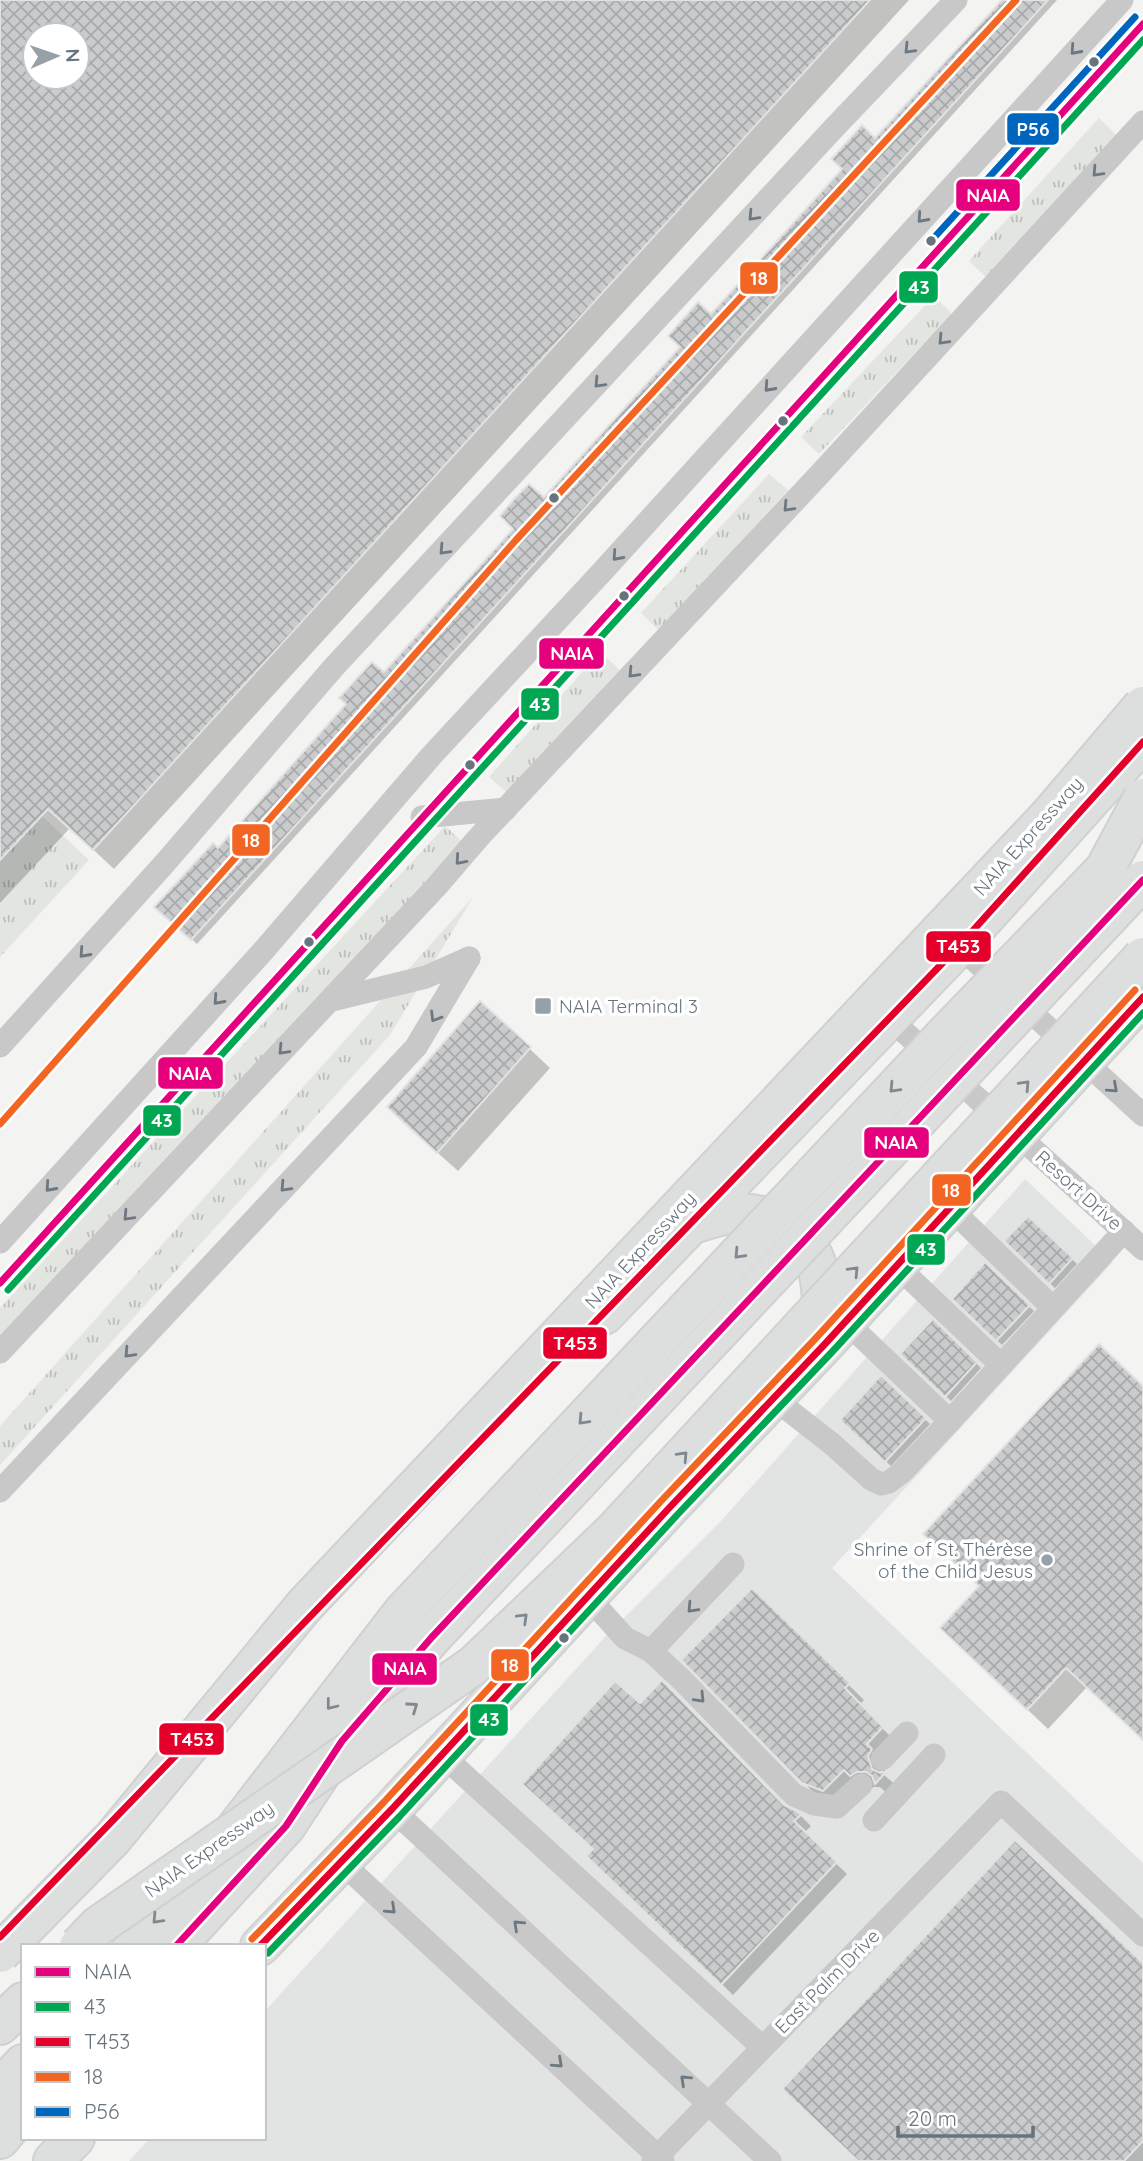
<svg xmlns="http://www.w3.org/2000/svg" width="1143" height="2161" viewBox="0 0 1143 2161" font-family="Quicksand,sans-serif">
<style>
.built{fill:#e2e3e3}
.grass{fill:url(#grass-tufts)}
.shadow{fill:#0003;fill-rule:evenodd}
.building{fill:url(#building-cross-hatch);stroke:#e2e2e2;stroke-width:2;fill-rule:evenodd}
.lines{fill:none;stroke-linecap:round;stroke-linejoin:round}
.primary-casing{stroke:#d0d1d1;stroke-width:42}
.highway-casing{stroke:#d0d0d0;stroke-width:42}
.lane{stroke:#c8c8c9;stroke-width:23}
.primary{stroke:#dddede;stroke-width:38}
.highway{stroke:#dddede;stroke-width:38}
.highway-bridge-casing{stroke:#d0d0d0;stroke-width:42;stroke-linecap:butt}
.highway-bridge{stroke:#dddede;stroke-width:38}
.bus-1-casing{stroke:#fff;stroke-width:12}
.bus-2-casing{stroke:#fff;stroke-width:12}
.bus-3-casing{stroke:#fff;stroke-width:12}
.bus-4-casing{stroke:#fff;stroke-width:12}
.bus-5-casing{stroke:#fff;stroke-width:12}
.bus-1{stroke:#e5007d;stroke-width:7}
.bus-2{stroke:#00a651;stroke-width:7}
.bus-3{stroke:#e4002b;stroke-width:7}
.bus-4{stroke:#f26522;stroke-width:7}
.bus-5{stroke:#0065bd;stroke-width:7}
.oneway{stroke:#6c7882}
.oneway2{stroke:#7f8991}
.bus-dot{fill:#67747e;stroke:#fff;stroke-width:2.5}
.poi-dot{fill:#98a0a7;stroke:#fff;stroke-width:2.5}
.labels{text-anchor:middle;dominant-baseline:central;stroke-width:7;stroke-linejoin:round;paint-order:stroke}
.street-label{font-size:19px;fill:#67747e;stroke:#fff}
.poi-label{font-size:19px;fill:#67747e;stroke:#fff;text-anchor:start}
.line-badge{stroke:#fff;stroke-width:2.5}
.badge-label{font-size:19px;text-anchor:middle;font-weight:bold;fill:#fff}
</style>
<defs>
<pattern id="grass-tufts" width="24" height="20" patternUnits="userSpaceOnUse" patternTransform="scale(1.75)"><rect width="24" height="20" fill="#e2e5e0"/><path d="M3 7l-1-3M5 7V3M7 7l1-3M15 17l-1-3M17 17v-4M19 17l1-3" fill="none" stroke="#bbbebb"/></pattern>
<pattern id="building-cross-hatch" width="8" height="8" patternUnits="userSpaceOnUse" patternTransform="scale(1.75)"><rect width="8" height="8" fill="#cacbcc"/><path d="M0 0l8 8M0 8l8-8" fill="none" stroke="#a8a9ab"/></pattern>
</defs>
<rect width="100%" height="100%" fill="#f3f3f2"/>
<!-- built -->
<path class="built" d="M1025 1179 1113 1262 832 1568 1143 1863V2161H129L150 2138H264V2012L606 1636 721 1521Z"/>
<!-- grass -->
<g class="grass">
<path d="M1099 118 1116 135 986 277 969 261Z"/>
<path d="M934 296 952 314 819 454 801 437Z"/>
<path d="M769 474 788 490 659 631 641 613Z"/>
<path d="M600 652 622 672 511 796 489 777Z"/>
<path d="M42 816 89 860 0 957V860Z"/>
<path d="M445 826 465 844 0 1343V1308Z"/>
<path d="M473 897 390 1035 0 1465V1426Z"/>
</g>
<!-- shadow -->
<g class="shadow">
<path d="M0 0H909L114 869 70 828 0 903ZM35 35H77V77H35Z"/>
<path d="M1004 0H1057L197 944 157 907 218 851 384 675Z"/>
<path d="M481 1003 550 1068 458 1171 409 1127Z"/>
<path d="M1028 1218 1077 1264 1055 1288 1007 1241Z"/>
<path d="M985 1264 1034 1311 1002 1345 954 1299Z"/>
<path d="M933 1322 981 1368 951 1401 903 1354Z"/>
<path d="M881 1378 930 1424 891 1466 842 1420Z"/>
<path d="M1143 1388V1739L1087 1687 1048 1729 962 1648 981 1586Z"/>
<path d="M752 1590 864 1700 859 1705 898 1744 883 1774 900 1789 892 1798 880 1787H874L840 1806 820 1799 684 1660Z"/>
<path d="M640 1706 783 1806 800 1815 811 1826 804 1833 847 1874 733 1995 588 1856 595 1849Z"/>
<path d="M1143 1965V2161H859Z"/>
</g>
<!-- building -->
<g class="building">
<path d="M0 0H870L93 850 48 809 0 860ZM35 35H77V77H35Z"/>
<path d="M1002 0H1048L191 940 154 907 213 843 218 848 346 704 339 698 372 662 384 672 513 529 500 516 515 498 529 484 544 497 680 347 668 336 698 302 711 314 842 169 831 159 846 143 862 125 875 138Z"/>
<path d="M480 1001 531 1047 437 1153 387 1107Z"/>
<path d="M1028 1216 1073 1258 1049 1284 1004 1241Z"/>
<path d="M985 1262 1030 1305 996 1341 952 1299Z"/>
<path d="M933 1319 977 1362 945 1397 900 1354Z"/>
<path d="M1099 1344 1143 1386V1740L1066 1668 1027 1710 940 1628 979 1586 923 1534Z"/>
<path d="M881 1375 926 1418 885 1462 840 1420Z"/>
<path d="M752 1588 850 1683 845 1688 883 1727 867 1744 872 1749 868 1756 872 1769 878 1772H886L875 1784 872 1776 866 1772H857L850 1776 844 1770 823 1791 802 1783 681 1660Z"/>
<path d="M662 1680 784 1805 802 1814 794 1821 837 1862 721 1985 586 1856 593 1849 522 1784 615 1681 640 1703Z"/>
<path d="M1015 1840 1143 1963V2141L1124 2161H858L782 2089Z"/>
</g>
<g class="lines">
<!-- primary casing -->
<g class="primary-casing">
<g id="primary">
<path d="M693 1224C705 1220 717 1216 729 1214 765 1210 804 1227 816 1263 823 1285 822 1310 823 1333"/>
<path d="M604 1315 959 946 1143 742"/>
<path d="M260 1946 392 1809 670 1507 824 1345 1143 997"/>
<path d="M53 2161 75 2138"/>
</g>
</g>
<!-- highway casing -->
<g class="highway-casing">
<g id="highway">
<path d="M133 1946 209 1863 403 1612"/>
<path d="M176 1946 286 1826 342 1741 432 1637"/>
<path d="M0 2025 23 2002"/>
<path d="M0 2089 23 2064"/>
<path d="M0 2139 23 2111"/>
</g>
</g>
<!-- lane -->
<g class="lane">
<path d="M422 817 506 809"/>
<path d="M959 946 1143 1115"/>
<path d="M332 1000 426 977 469 958"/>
<path d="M890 1019 1143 1249"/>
<path d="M0 1046 165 863 333 668 833 129 956 0"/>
<path d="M950 1208 1053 1308"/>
<path d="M0 1242 264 950 432 755 601 573 1122 0"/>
<path d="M897 1266 1001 1365"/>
<path d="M846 1322 950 1421"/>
<path d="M0 1352 436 887 479 837 819 475 1143 122"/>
<path d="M773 1398 832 1444 871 1479 881 1484 889 1482 902 1472 950 1421 1124 1231"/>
<path d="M0 1491 416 1047 469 958"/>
<path d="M588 1597 625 1638 651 1651 682 1680 794 1795 814 1804 837 1807 861 1785"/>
<path d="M651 1651 733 1564"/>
<path d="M441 1754 762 2047"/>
<path d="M882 1759 907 1733"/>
<path d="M392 1809 770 2161"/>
<path d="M874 1820 934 1755"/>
<path d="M341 1862 663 2161"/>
<path d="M653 2161 1001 1802 1143 1935"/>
</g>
<!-- primary -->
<use href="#primary" class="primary"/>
<!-- highway -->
<use href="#highway" class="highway"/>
<!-- highway-bridge casing -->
<g class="highway-bridge-casing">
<g id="highway-bridge">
<path d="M403 1612 941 1039 1105 869 1143 798"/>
<path d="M432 1637 1143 880"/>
<path d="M79 1946 98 1926 474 1665 614 1531 1143 957"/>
<path d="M0 1953 112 1839 305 1605 1050 815 1143 706"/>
</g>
</g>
<!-- highway-bridge -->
<use href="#highway-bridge" class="highway-bridge"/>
<!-- bus-1 casing -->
<g class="bus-1-casing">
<g id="bus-1">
<path d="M0 1283 1143 24"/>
<path d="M176 1946 286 1826 342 1741 432 1637 1143 880"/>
</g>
</g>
<!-- bus-2 casing -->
<g class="bus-2-casing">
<g id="bus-2">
<path d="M8 1290 1143 40"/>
<path d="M268 1953 400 1816 678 1514 832 1352 1143 1013"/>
</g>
</g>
<!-- bus-3 casing -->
<g class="bus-3-casing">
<g id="bus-3">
<path d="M0 1937 959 946 1143 742"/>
<path d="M260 1946 392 1809 670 1507 824 1345 1143 997"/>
</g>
</g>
<!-- bus-4 casing -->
<g class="bus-4-casing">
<g id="bus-4">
<path d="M0 1124 516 540 1016 0"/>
<path d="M252 1939 384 1802 662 1500 816 1338 1135 990"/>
</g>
</g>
<!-- bus-5 casing -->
<g class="bus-5-casing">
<path id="bus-5" d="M931 241 1135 17"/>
</g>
<!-- bus-1 -->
<use href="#bus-1" class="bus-1"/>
<!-- bus-2 -->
<use href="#bus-2" class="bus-2"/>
<!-- bus-3 -->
<use href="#bus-3" class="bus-3"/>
<!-- bus-4 -->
<use href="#bus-4" class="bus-4"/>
<!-- bus-5 -->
<use href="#bus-5" class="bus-5"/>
</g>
<!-- one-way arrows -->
<defs><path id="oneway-chevron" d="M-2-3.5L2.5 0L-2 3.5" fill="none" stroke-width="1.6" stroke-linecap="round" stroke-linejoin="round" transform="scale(1.75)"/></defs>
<g class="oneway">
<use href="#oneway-chevron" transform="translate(909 49) rotate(134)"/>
<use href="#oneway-chevron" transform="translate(1075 50) rotate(132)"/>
<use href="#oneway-chevron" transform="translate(1097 172) rotate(133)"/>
<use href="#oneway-chevron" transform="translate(753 216) rotate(133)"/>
<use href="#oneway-chevron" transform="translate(922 218) rotate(132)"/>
<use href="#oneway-chevron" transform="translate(943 340) rotate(133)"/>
<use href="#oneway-chevron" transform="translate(599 383) rotate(133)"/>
<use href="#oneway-chevron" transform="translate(769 387) rotate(132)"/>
<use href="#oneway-chevron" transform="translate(788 507) rotate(133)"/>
<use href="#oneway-chevron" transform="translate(444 550) rotate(133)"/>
<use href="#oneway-chevron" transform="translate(617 556) rotate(132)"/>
<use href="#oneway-chevron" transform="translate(633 673) rotate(133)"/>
<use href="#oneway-chevron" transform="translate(460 860) rotate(131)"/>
<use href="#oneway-chevron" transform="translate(84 953) rotate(132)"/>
<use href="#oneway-chevron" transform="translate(218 1000) rotate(132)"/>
<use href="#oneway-chevron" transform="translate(435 1017) rotate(121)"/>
<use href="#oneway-chevron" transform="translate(283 1050) rotate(133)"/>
<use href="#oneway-chevron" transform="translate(1113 1088) rotate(42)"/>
<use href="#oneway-chevron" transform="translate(50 1187) rotate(132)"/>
<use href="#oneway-chevron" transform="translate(285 1187) rotate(133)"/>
<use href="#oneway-chevron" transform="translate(128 1216) rotate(133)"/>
<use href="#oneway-chevron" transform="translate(129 1353) rotate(133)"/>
<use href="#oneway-chevron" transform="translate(692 1608) rotate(133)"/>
<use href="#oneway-chevron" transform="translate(700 1698) rotate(46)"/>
<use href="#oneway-chevron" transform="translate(391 1909) rotate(43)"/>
<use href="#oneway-chevron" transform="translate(518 1925) rotate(-137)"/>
<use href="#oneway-chevron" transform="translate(558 2063) rotate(43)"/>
<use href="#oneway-chevron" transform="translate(685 2080) rotate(-137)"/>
</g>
<g class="oneway2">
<use href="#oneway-chevron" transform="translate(1025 1085) rotate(-47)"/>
<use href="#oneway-chevron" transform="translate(894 1088) rotate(133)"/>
<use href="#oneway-chevron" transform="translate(739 1254) rotate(133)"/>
<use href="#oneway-chevron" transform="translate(854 1271) rotate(-47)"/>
<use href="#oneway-chevron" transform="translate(583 1420) rotate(133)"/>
<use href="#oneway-chevron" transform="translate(683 1456) rotate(-47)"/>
<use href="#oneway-chevron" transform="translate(523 1618) rotate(-44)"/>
<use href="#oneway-chevron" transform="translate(331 1705) rotate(128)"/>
<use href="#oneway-chevron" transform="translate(413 1707) rotate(-35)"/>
<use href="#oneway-chevron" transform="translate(157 1919) rotate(133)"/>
</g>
<!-- markers -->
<g class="bus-dot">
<circle cx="1094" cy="62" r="6"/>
<circle cx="931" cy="241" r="6"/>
<circle cx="783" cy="421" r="6"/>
<circle cx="554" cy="498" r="6"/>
<circle cx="624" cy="596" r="6"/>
<circle cx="470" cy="765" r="6"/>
<circle cx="309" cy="942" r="6"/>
<circle cx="564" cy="1638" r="6"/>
</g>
<g class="poi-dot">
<rect x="534" y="997" width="18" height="18" rx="3.5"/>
<circle cx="1047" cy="1560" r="7"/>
</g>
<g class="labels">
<!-- street labels -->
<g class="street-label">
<text transform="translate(1028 836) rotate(-48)">NAIA Expressway</text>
<text transform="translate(1079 1190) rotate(42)">Resort Drive</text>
<text transform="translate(640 1250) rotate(-47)">NAIA Expressway</text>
<text transform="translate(209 1849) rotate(-35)">NAIA Expressway</text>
<text transform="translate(827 1981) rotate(-45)">East Palm Drive</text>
</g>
<!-- poi labels -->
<g class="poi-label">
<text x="559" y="1006">NAIA Terminal 3</text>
<text x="1033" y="1549" text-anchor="end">Shrine of St. Thérèse<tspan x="1033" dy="22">of the Child Jesus</tspan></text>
</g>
</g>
<g class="line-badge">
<rect x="1006" y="112" width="54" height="34" rx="7" fill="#0065bd"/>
<rect x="955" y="178" width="66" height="34" rx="7" fill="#e5007d"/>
<rect x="739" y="261" width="40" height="34" rx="7" fill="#f26522"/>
<rect x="898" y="270" width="41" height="34" rx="7" fill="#00a651"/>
<rect x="538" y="637" width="67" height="33" rx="7" fill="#e5007d"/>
<rect x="520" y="687" width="40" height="34" rx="7" fill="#00a651"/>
<rect x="231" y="823" width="40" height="34" rx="7" fill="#f26522"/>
<rect x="925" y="930" width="67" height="33" rx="7" fill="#e4002b"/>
<rect x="157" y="1056" width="67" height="34" rx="7" fill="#e5007d"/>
<rect x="142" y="1104" width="40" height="33" rx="7" fill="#00a651"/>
<rect x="863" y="1126" width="67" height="33" rx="7" fill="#e5007d"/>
<rect x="931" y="1173" width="41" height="34" rx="7" fill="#f26522"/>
<rect x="906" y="1233" width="40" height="33" rx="7" fill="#00a651"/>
<rect x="542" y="1326" width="66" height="34" rx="7" fill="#e4002b"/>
<rect x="490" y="1648" width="40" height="34" rx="7" fill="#f26522"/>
<rect x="371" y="1652" width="67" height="34" rx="7" fill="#e5007d"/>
<rect x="469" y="1703" width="40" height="34" rx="7" fill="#00a651"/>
<rect x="158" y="1722" width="67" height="34" rx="7" fill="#e4002b"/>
</g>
<g class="badge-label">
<text x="1033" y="136">P56</text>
<text x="988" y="202">NAIA</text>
<text x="759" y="285">18</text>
<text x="919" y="294">43</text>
<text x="572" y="660">NAIA</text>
<text x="540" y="711">43</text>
<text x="251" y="847">18</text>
<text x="958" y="953">T453</text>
<text x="190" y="1080">NAIA</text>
<text x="162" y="1127">43</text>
<text x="896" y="1149">NAIA</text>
<text x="951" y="1197">18</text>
<text x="926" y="1256">43</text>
<text x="575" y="1350">T453</text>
<text x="510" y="1672">18</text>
<text x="405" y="1675">NAIA</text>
<text x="489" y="1726">43</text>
<text x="192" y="1746">T453</text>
</g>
<!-- legend -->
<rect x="21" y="1944" width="245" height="196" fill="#ffffff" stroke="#c2c7cb" stroke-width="2"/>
<rect x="35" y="1967" width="35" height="10" fill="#e5007d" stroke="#c2c7cb" stroke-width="2"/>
<text x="84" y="1979" font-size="21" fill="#67747e">NAIA</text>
<rect x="35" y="2002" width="35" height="10" fill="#00a651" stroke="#c2c7cb" stroke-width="2"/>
<text x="84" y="2014" font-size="21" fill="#67747e">43</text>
<rect x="35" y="2037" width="35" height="10" fill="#e4002b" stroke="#c2c7cb" stroke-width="2"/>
<text x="84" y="2049" font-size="21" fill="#67747e">T453</text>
<rect x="35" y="2072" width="35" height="10" fill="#f26522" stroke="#c2c7cb" stroke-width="2"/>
<text x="84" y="2084" font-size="21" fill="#67747e">18</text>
<rect x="35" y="2107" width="35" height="10" fill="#0065bd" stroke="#c2c7cb" stroke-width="2"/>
<text x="84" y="2119" font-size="21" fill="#67747e">P56</text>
<!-- north arrow -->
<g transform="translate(56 56) rotate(88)"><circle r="33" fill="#ffffff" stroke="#c2c7cb" stroke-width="2"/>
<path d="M0-5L12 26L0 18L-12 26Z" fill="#98a0a7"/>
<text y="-10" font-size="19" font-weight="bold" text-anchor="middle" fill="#67747e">N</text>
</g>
<!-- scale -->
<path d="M898 2126v10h135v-10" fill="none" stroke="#67747e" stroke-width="3.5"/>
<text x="908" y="2126" font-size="21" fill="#67747e" stroke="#ffffff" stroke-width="5" paint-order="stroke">20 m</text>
</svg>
